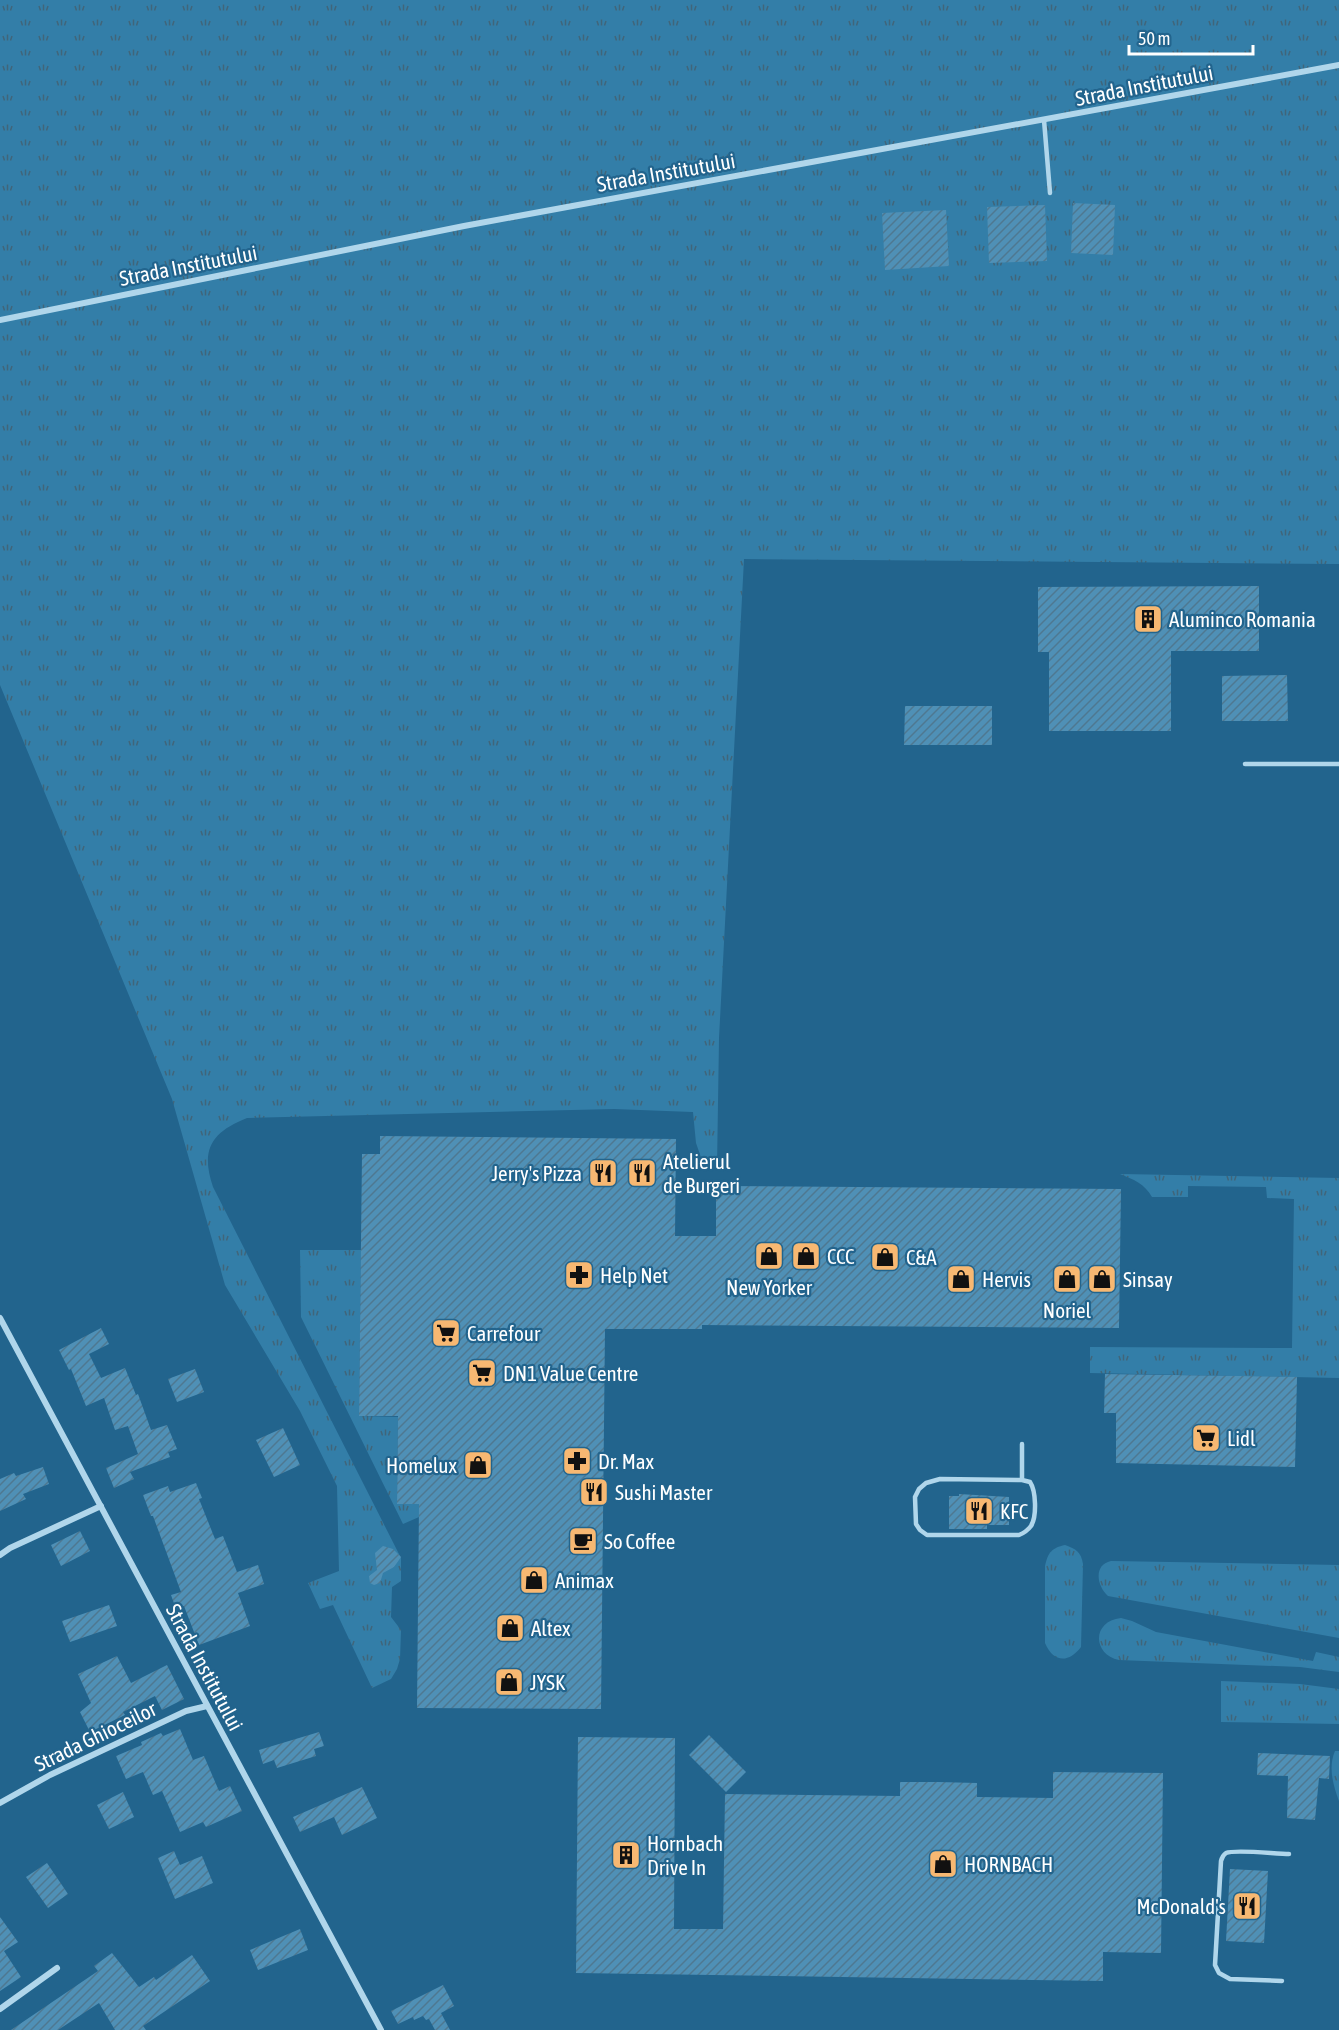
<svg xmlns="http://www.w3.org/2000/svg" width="1339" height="2030" viewBox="0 0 1339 2030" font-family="'Asap Condensed',sans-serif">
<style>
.grass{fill:url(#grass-tufts)}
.building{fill:url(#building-hatch)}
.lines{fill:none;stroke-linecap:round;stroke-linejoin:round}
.service{stroke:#b0d6eb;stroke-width:4.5}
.minor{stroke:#b0d6eb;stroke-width:6}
.labels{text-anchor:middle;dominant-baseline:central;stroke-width:4.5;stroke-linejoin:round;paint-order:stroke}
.street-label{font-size:21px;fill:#fff;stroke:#22648d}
.poi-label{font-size:21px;fill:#fff;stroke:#22648d;text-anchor:start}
</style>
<defs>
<pattern id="grass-tufts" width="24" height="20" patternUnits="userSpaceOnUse" patternTransform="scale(1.5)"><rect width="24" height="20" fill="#337ea8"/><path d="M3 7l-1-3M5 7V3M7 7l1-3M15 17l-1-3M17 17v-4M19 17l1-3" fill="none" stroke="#40657a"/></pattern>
<pattern id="building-hatch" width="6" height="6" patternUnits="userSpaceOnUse" patternTransform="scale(1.5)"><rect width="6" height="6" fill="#4f90b6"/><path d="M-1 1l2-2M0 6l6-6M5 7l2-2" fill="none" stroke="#4e7891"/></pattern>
</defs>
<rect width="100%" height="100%" fill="#22648d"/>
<!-- grass -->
<g class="grass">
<path d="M0 0H1339V564L744 559 719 1038 717 1166H704L696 1143 693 1112 614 1109 247 1118C212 1132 200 1149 213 1187L401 1558V1581L392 1587 391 1617 401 1630 400 1659 397 1669 391 1679 372 1688 333 1605 320 1609 308 1583 339 1571 337 1486 300 1411 225 1285 172 1099 0 685Z"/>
<path d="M1120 1174 1339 1178V1378L1090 1373V1347L1292 1348 1294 1199 1267 1198 1266 1187 1188 1186V1197H1152C1145 1184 1133 1179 1120 1174Z"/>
<path d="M300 1250H361L359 1416 398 1417 397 1503 419 1504V1517L403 1524 301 1317Z"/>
<path d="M1065 1545C1076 1549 1081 1552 1083 1564L1081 1647C1068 1664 1053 1662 1045 1643V1566C1048 1552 1052 1548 1065 1545Z"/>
<path d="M1111 1561 1339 1565V1638L1108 1596C1097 1586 1093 1565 1111 1561Z"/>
<path d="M1121 1618 1132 1621 1156 1632 1313 1661 1316 1652 1339 1657V1672L1300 1667 1119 1660C1092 1654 1092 1621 1121 1618Z"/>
<path d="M1221 1681 1300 1684 1339 1689V1724L1221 1722Z"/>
<path d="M1335 1751H1339V1801C1333 1785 1328 1767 1335 1751Z"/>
</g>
<!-- building -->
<g class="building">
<path d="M1073 203 1115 205 1113 255 1071 253Z"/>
<path d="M1045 205 1047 261 989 263 987 207Z"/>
<path d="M946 210 949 266 885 270 882 213Z"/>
<path d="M1259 586V651H1171V731H1049V652H1038V587Z"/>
<path d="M1287 675 1288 721H1222V676Z"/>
<path d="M905 706H992V745H904Z"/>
<path d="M380 1136 676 1139 675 1236H716V1186L1121 1189 1119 1328 702 1325V1329H605L601 1709 417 1708 419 1504H397L398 1416H359L362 1154H380Z"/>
<path d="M101 1328 109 1344 89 1354 101 1378 125 1368 136 1395 138 1394 151 1430 167 1425 177 1449 168 1452 170 1457 130 1472 134 1479 114 1488 106 1468 138 1454 128 1426 115 1430 104 1398 86 1406 71 1369 69 1370 59 1350Z"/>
<path d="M195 1369 204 1392 177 1402 168 1379Z"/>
<path d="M1105 1374 1297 1377 1295 1467 1116 1463V1413H1104Z"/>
<path d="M283 1428 300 1465 274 1477 256 1440Z"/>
<path d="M43 1467 49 1484 23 1494 26 1499 0 1511V1479L14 1473 16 1476Z"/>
<path d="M196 1483 202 1498 199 1499 215 1539 223 1536 237 1572 258 1565 264 1584 238 1593 250 1626 199 1645 184 1606 176 1609 171 1595 181 1592 153 1516H151L143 1495 168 1486 170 1492Z"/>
<path d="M959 1494 1009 1497V1525H987V1529H949V1496H959Z"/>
<path d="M80 1531 90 1551 61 1566 51 1545Z"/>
<path d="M383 1546 393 1549 401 1557 394 1567 383 1573 380 1583 374 1585 370 1583 369 1576 377 1570 375 1553Z"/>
<path d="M109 1605 117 1626 70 1642 62 1621Z"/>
<path d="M117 1656 131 1683 167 1665 184 1699 162 1710 155 1696 123 1712 125 1715 90 1732 80 1712 91 1703 78 1674Z"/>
<path d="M180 1729 193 1760 204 1756 219 1791 230 1786 242 1811 206 1827 203 1822 180 1832 162 1791 153 1795 143 1772 126 1779 116 1756 142 1745 141 1742 161 1733 163 1736Z"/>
<path d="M319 1732 324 1746 314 1749 316 1756 277 1768 274 1760 263 1764 259 1750Z"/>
<path d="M709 1735 746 1772 726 1792 689 1755Z"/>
<path d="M578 1737 675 1738 674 1929H723L725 1794 900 1796V1782H938L977 1783V1797L1053 1798V1772L1163 1773 1161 1953 1103 1952V1981L576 1973Z"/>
<path d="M1258 1753 1330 1756 1329 1779 1319 1778 1315 1820 1287 1818 1288 1776 1257 1775Z"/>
<path d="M362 1787 377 1818 342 1835 334 1817 300 1832 293 1817Z"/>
<path d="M123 1792 134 1817 109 1829 97 1805Z"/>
<path d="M174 1851 180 1865 202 1856 213 1883 175 1899 158 1858Z"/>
<path d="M47 1863 68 1894 48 1908 26 1877Z"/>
<path d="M1230 1869 1268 1871 1264 1943 1226 1941Z"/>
<path d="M0 1917 18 1942 4 1951 21 1977 0 1991Z"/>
<path d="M300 1929 308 1950 258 1970 250 1950Z"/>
<path d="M112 1953 139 1987 154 1977 156 1980 192 1955 210 1981 143 2026 146 2030H115L99 2003 58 2030H11L98 1971 94 1966Z"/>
<path d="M443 1985 454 2006 441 2013 450 2030H435L429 2019 426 2020 423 2016 414 2020 413 2017 398 2024 391 2011Z"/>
</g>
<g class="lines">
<!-- service -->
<g class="service">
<path d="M1044 120 1050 193"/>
<path d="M1245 764H1339"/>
<path d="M1022 1444V1480L940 1479 926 1483 919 1489 915 1497 916 1524 920 1530 927 1535H1019C1024 1533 1028 1530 1031 1526 1037 1516 1036 1491 1030 1482L1022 1480"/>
<path d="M1282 1981 1230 1979 1219 1973 1215 1965 1221 1861C1222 1857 1223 1855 1226 1853 1235 1849 1276 1854 1289 1854"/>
</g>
<!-- minor -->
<g class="minor">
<path d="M0 320 464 226 1339 65"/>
<path d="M0 1318 381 2030"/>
<path d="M0 1555 10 1548 101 1506"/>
<path d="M0 1803 50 1775 186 1711 207 1706"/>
<path d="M0 2009 57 1968"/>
</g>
</g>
<!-- icons -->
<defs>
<g id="building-square" transform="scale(1.5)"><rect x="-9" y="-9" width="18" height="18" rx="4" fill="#f7b872" stroke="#22648d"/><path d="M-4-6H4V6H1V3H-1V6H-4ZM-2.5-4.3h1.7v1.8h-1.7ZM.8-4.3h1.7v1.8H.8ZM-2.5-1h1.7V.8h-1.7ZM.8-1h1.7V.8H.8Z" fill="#111"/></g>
<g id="restaurant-square" transform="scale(1.5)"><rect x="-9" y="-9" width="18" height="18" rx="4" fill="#f7b872" stroke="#22648d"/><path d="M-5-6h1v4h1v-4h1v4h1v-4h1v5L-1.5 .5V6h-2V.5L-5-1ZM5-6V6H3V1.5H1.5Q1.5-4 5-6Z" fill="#111"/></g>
<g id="shop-square" transform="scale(1.5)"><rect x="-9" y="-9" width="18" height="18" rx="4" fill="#f7b872" stroke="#22648d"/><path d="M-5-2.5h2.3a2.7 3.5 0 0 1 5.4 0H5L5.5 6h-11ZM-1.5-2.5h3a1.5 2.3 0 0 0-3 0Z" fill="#111"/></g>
<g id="pharmacy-square" transform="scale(1.5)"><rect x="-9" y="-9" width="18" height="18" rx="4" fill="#f7b872" stroke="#22648d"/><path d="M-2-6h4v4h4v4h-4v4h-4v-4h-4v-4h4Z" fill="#111"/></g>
<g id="supermarket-square" transform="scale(1.5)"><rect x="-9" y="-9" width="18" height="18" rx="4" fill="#f7b872" stroke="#22648d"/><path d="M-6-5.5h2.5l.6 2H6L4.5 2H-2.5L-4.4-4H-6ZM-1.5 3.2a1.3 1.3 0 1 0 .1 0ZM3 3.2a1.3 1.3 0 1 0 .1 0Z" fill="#111"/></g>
<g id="cafe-square" transform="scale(1.5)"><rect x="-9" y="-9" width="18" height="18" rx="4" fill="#f7b872" stroke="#22648d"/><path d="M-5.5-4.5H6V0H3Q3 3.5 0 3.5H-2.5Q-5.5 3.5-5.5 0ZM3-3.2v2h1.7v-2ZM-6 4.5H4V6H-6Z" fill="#111"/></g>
</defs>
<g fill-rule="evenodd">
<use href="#building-square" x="1148" y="619"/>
<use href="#restaurant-square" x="603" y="1173"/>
<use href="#restaurant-square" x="642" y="1173"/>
<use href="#shop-square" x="769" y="1256"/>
<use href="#shop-square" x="806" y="1256"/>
<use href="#shop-square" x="885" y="1257"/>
<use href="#pharmacy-square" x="579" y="1275"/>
<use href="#shop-square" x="961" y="1279"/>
<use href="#shop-square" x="1067" y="1279"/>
<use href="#shop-square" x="1102" y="1279"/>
<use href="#supermarket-square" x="446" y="1333"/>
<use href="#supermarket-square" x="482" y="1373"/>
<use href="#supermarket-square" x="1206" y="1438"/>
<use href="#pharmacy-square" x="577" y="1461"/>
<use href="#shop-square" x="478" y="1465"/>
<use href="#restaurant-square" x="594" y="1492"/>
<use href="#restaurant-square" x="979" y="1511"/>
<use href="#cafe-square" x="583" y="1541"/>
<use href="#shop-square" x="534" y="1580"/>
<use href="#shop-square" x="510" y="1628"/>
<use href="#shop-square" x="509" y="1682"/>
<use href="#building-square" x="626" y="1855"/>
<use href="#shop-square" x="943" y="1864"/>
<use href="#restaurant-square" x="1247" y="1906"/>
</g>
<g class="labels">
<!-- street labels -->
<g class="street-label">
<text transform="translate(1144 85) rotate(-11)">Strada Institutului</text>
<text transform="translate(666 172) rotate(-10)">Strada Institutului</text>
<text transform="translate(188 265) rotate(-11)">Strada Institutului</text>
<text transform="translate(205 1667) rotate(62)">Strada Institutului</text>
<text transform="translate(95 1736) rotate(-26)">Strada Ghioceilor</text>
</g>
<!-- poi labels -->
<g class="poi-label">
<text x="1169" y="619">Aluminco Romania</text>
<text x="663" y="1161">Atelierul<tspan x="663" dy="24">de Burgeri</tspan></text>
<text x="582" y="1173" text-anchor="end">Jerry's Pizza</text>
<text x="827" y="1256">CCC</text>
<text x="906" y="1257">C&amp;A</text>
<text x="600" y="1275">Help Net</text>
<text x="982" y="1279">Hervis</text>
<text x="1123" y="1279">Sinsay</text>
<text x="769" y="1287" text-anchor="middle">New Yorker</text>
<text x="1067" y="1310" text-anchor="middle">Noriel</text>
<text x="467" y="1333">Carrefour</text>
<text x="503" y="1373">DN1 Value Centre</text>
<text x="1227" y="1438">Lidl</text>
<text x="598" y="1461">Dr. Max</text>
<text x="457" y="1465" text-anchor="end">Homelux</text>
<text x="615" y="1492">Sushi Master</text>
<text x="1000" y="1511">KFC</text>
<text x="604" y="1541">So Coffee</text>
<text x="555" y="1580">Animax</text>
<text x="531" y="1628">Altex</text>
<text x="530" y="1682">JYSK</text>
<text x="647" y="1843">Hornbach<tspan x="647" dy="24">Drive In</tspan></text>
<text x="964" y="1864">HORNBACH</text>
<text x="1226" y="1906" text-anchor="end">McDonald's</text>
</g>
</g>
<!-- scale -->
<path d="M1129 45v9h124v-9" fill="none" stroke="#ffffff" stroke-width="3"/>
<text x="1138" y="45" font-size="18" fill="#ffffff" stroke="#22648d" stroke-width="4.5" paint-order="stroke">50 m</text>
</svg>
